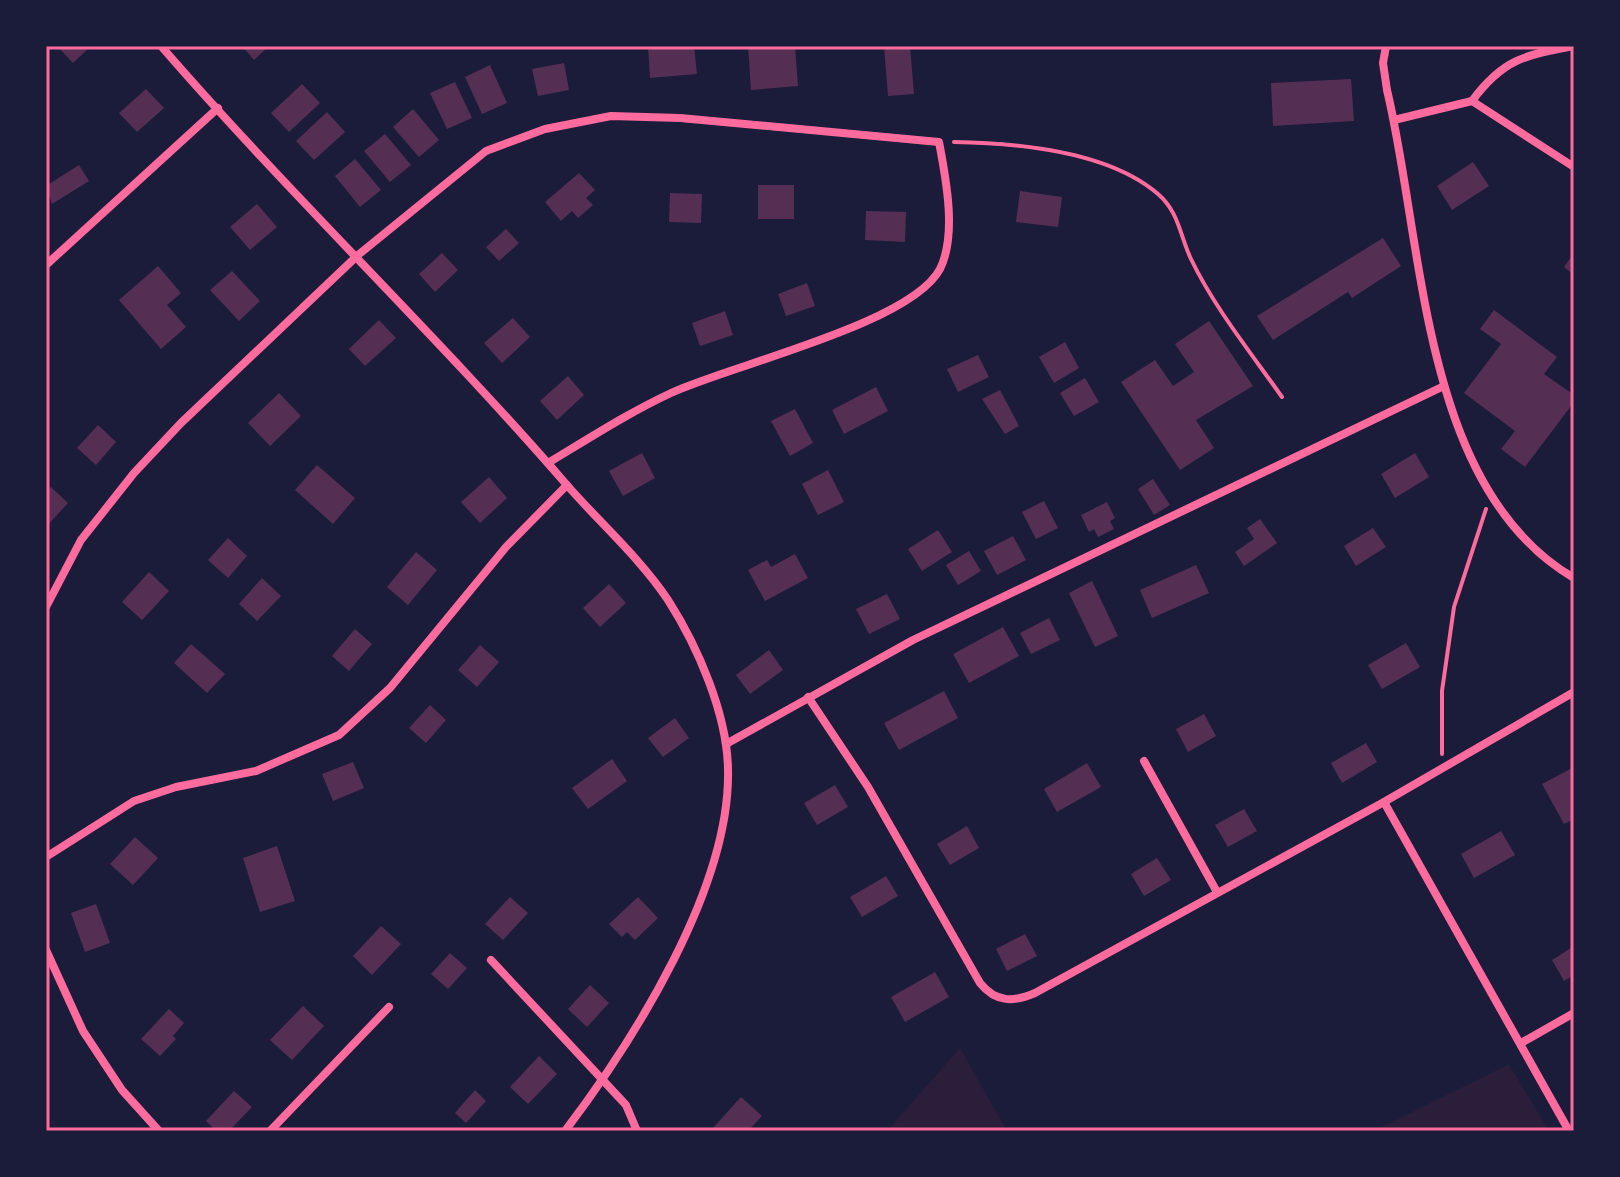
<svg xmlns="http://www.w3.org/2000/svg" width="1620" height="1177" viewBox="0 0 1620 1177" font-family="Mulish,sans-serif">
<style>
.green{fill:#2a1e3b}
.building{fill:#542f53}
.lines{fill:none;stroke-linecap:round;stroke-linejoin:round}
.path{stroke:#ff6b9d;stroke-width:4}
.minor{stroke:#ff6b9d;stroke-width:8}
.neatline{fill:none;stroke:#ff6b9d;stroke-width:3}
</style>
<rect width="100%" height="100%" fill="#1b1b3a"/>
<!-- green -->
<g class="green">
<path d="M960 1048 1007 1131H887Z"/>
<path d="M1509 1064 1549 1131H1374Z"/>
</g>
<!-- building -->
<g class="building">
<path d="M57 46H91L73 63Z"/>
<path d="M242 46H269L254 60Z"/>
<path d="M648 46H694L697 74 650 78Z"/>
<path d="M748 46H795L798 86 751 90Z"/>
<path d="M884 46H910L914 94 888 96Z"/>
<path d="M564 63 569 90 538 96 532 69Z"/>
<path d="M490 65 507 103 482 114 465 77Z"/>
<path d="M1351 79 1354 121 1273 126 1271 83Z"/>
<path d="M455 82 472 118 447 129 430 93Z"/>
<path d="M302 84 320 103 289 132 271 113Z"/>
<path d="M146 89 164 108 137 132 119 113Z"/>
<path d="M413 109 439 140 419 157 393 127Z"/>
<path d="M327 112 345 132 314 160 296 141Z"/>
<path d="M385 134 411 165 390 182 364 151Z"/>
<path d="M355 159 381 190 360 207 335 176Z"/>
<path d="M1473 162 1489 186 1452 210 1437 186Z"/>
<path d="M79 165 89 181 52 204 46 186Z"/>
<path d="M579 173 595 190 586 198 593 205 578 218 572 211 561 221 545 202Z"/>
<rect x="758" y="185" width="36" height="34"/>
<path d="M1020 191 1062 197 1058 227 1016 222Z"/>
<path d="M670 193 702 194 701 223 669 222Z"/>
<path d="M257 204 277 227 250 250 230 227Z"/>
<path d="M866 211 906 212 905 242 865 240Z"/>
<path d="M506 229 519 243 499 261 486 247Z"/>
<path d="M1383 238 1401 266 1352 298 1348 292 1273 340 1257 316Z"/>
<path d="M442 253 458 270 435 292 419 274Z"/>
<path d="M1574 253V275L1564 267Z"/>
<path d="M158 266 181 293 167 305 186 327 161 349 119 300Z"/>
<path d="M232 271 260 301 239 321 210 290Z"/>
<path d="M807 283 815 306 786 316 778 294Z"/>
<path d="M1494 310 1557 357 1544 374 1574 395V402L1525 467 1501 449 1515 431 1464 393 1501 344 1480 329Z"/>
<path d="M725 311 733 335 700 346 692 323Z"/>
<path d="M513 318 530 337 502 363 484 343Z"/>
<path d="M379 320 396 338 365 366 349 349Z"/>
<path d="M1209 321 1253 386 1196 420 1214 448 1180 470 1121 382 1155 360 1173 386 1194 372 1175 344Z"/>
<path d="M1065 342 1079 368 1054 383 1039 357Z"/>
<path d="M978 355 989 377 958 392 947 369Z"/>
<path d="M568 376 584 395 557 420 540 401Z"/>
<path d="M1085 378 1099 402 1074 416 1060 393Z"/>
<path d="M876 387 888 411 844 434 832 410Z"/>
<path d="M1000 390 1019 426 1005 434 982 399Z"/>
<path d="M279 393 301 416 270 446 248 423Z"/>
<path d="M795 409 813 443 790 456 771 421Z"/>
<path d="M98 425 116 442 96 465 77 448Z"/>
<path d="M642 453 655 478 623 496 609 471Z"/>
<path d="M1415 453 1429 477 1395 498 1381 474Z"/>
<path d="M317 465 355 498 333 524 295 490Z"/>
<path d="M828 470 844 502 818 515 802 484Z"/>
<path d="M489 477 507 498 480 523 461 502Z"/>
<path d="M1153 479 1170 505 1154 515 1138 489Z"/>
<path d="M51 487 68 503 46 527V492Z"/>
<path d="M1044 501 1058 528 1036 539 1022 512Z"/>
<path d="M1107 502 1115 518 1110 521 1114 529 1098 537 1094 529 1089 532 1081 515Z"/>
<path d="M1260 519 1277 543 1244 566 1235 552 1254 539 1247 528Z"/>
<path d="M1373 528 1386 547 1356 566 1344 546Z"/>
<path d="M938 530 952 552 922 571 908 549Z"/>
<path d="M1013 536 1026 560 997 575 984 551Z"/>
<path d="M228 538 247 556 228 578 208 560Z"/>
<path d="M969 551 981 571 958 585 946 565Z"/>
<path d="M416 552 437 570 408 605 387 587Z"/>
<path d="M795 554 808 578 765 601 748 570 767 560 771 567Z"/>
<path d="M1196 565 1209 593 1152 618 1140 590Z"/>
<path d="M149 572 169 591 142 620 122 602Z"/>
<path d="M262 578 281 596 257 621 239 604Z"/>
<path d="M1092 581 1118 636 1095 647 1069 593Z"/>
<path d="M609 584 626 603 600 627 583 608Z"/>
<path d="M887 594 900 619 869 634 856 609Z"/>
<path d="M1049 618 1060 640 1031 654 1020 633Z"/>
<path d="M1003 627 1019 656 969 683 953 654Z"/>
<path d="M355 629 372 644 349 671 332 656Z"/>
<path d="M1406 643 1420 667 1382 689 1368 665Z"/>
<path d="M191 644 225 674 207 693 174 663Z"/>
<path d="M480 645 499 662 477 687 458 670Z"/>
<path d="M769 650 783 670 750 694 736 675Z"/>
<path d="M944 691 958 718 899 750 884 723Z"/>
<path d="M430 705 446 720 426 743 409 728Z"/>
<path d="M1204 714 1216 736 1188 752 1176 729Z"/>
<path d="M675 718 689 738 663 757 648 738Z"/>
<path d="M1366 743 1377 762 1342 783 1331 763Z"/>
<path d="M612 759 627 781 588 809 572 788Z"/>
<path d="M353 762 364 788 333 801 322 774Z"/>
<path d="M1087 763 1101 787 1057 812 1044 789Z"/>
<path d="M1574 767V819L1564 824 1542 784Z"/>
<path d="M835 785 848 807 817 825 804 803Z"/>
<path d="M1244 809 1257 831 1228 847 1215 825Z"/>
<path d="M967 826 979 848 950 865 937 844Z"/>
<path d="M1501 831 1515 855 1474 878 1461 854Z"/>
<path d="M135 837 158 858 133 885 110 864Z"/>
<path d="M277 846 295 901 260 912 243 858Z"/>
<path d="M1157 858 1171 880 1144 896 1131 874Z"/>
<path d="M886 876 898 896 862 917 850 897Z"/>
<path d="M510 897 528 913 503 940 485 924Z"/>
<path d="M638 897 658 918 635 940 627 932 622 937 609 924Z"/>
<path d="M96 904 110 943 85 952 71 913Z"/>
<path d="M381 926 401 944 372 975 353 956Z"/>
<path d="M1025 934 1037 956 1007 971 996 949Z"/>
<path d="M1574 946V975L1564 981 1552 960Z"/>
<path d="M450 953 467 968 448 989 431 974Z"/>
<path d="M935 972 949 997 905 1022 891 997Z"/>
<path d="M590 985 609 1003 587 1027 568 1009Z"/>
<path d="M303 1006 324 1026 292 1060 270 1040Z"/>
<path d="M169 1009 184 1023 173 1036 176 1039 160 1056 141 1039Z"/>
<path d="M539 1056 557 1074 528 1104 510 1087Z"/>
<path d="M475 1090 486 1101 466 1123 455 1113Z"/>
<path d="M234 1091 252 1107 229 1131H216L206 1121Z"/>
<path d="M741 1097 762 1116 748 1131H717L713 1128Z"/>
</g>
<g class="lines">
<!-- path -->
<g class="path">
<path d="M954 142C1017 143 1108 151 1158 194 1179 212 1180 236 1191 259 1214 307 1251 353 1282 397"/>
<path d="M1442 754V691L1454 607 1486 509"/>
</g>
<!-- minor -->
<g class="minor">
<path d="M161 46C291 196 436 334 566 484 600 523 640 558 668 600 698 647 727 714 728 769 731 887 634 1040 565 1131"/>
<path d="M1386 46 1383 63 1387 90C1424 244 1421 489 1574 578"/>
<path d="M1472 101 1574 167"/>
<path d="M1394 120 1472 101C1503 59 1525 55 1574 46"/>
<path d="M46 265 218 108"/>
<path d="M46 607 81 540 134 473 181 423 358 255 486 151 545 129 611 116 680 118 939 142C946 179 957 235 940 269 911 324 731 365 671 393 628 413 588 439 548 463"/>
<path d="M808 697 868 787 980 983C996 1003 1014 1002 1035 993L1384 802 1574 692"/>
<path d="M726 744 913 640 1444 386"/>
<path d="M1144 761 1217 892"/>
<path d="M1384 802 1569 1131"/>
<path d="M46 857 134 801 176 787 256 771 339 735 390 688 506 547 567 485"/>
<path d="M46 950 83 1031 122 1090 159 1131"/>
<path d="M491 960 626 1105 637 1131"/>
<path d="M1521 1043 1574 1013"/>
<path d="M270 1131 389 1007"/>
</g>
</g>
<!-- border -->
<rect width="1620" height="1177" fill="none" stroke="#1b1b3a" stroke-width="96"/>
<rect x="48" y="48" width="1524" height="1081" class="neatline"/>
</svg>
